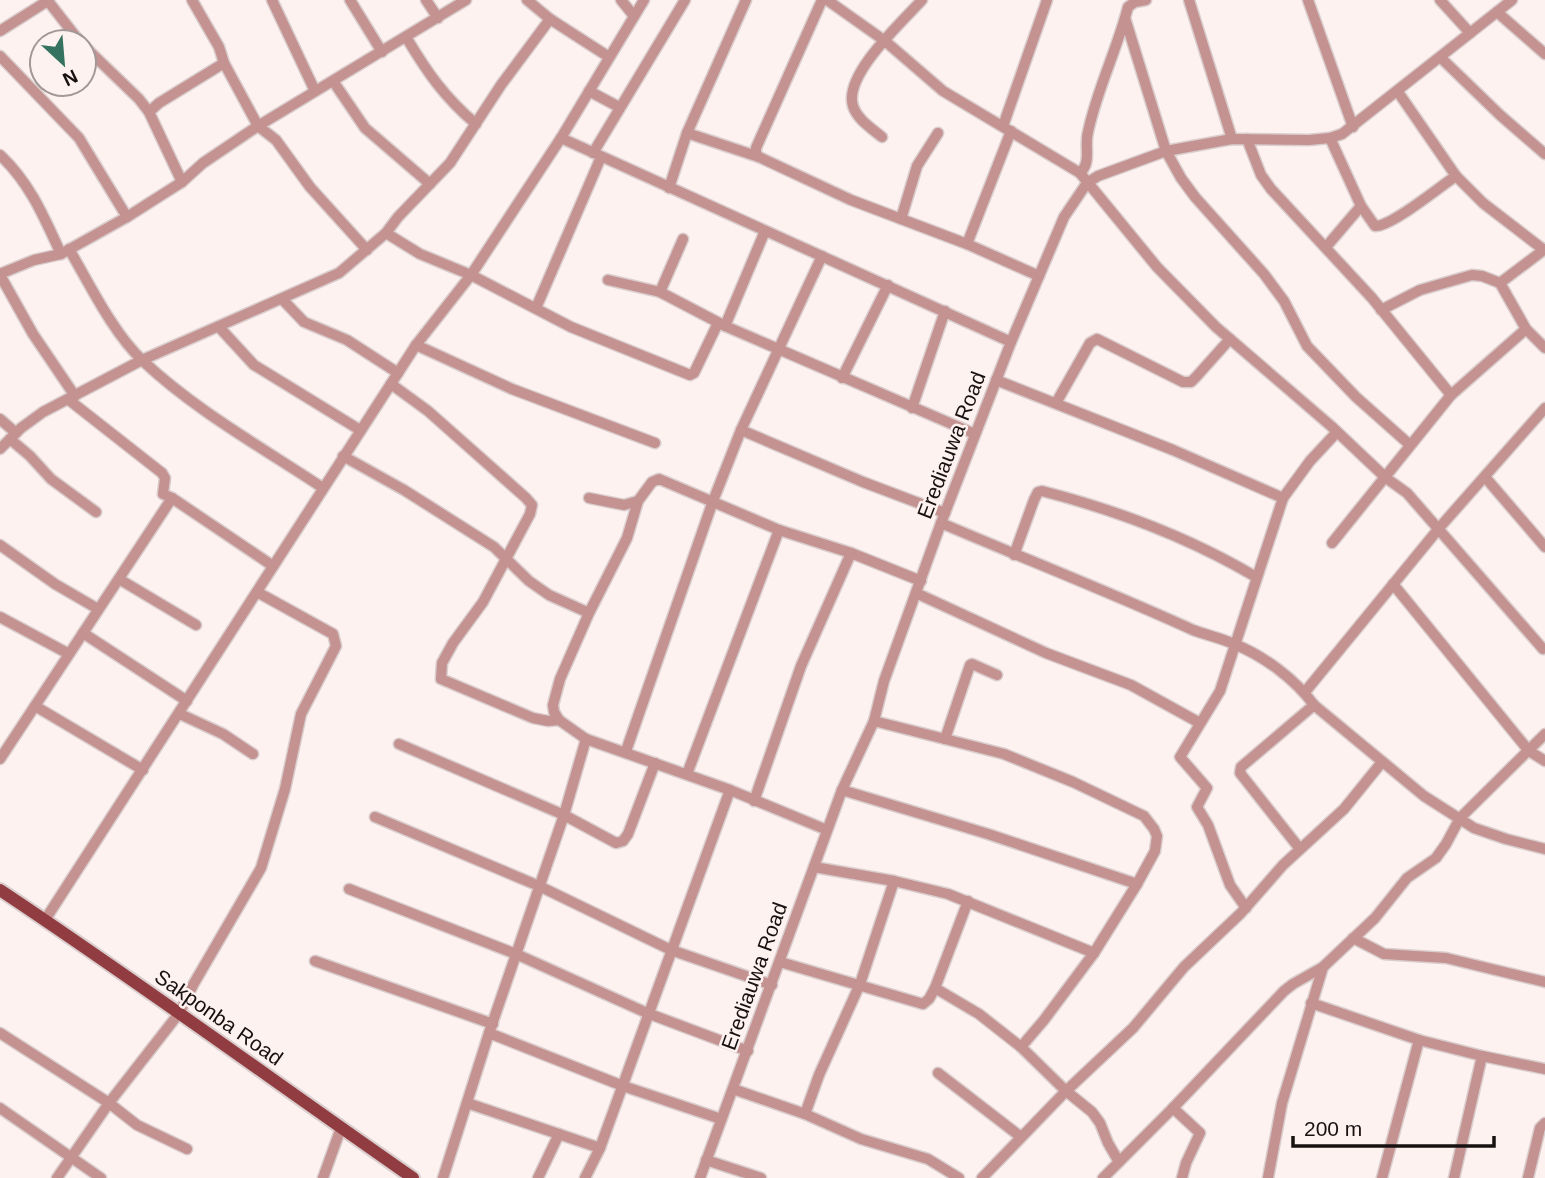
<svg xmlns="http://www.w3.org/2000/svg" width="1545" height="1178" viewBox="0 0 1545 1178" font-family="Arial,sans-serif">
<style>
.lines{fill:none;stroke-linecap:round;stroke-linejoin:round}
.minor-casing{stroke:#d9cecd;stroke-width:13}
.major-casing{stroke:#d9cecd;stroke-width:16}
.minor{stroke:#c49291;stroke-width:10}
.major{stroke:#913c40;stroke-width:12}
.labels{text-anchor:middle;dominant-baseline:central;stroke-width:5;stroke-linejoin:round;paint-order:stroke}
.street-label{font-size:21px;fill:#181111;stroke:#fef2f1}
</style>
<rect width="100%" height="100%" fill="#fef2f1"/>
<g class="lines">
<!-- minor casing -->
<g class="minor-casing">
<g id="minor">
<path d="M192 0 219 47 224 63 258 126 276 140 310 187 367 250"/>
<path d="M272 0 315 91"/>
<path d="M350 0 382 52"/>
<path d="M426 0 438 18"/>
<path d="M527 0 550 19 609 57"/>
<path d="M621 0 634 16"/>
<path d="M822 0 756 148V154L759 157 851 200 967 244 1039 276"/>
<path d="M827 0 885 41 943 91 1080 173 1157 267 1216 327 1331 426 1386 478 1407 493 1543 649"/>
<path d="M1189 0 1232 139"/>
<path d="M1308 0 1353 127"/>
<path d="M1440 0 1470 33"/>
<path d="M48 1 80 42"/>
<path d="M1497 12 1545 54"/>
<path d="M1125 18 1166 151 1181 178 1195 197 1264 274 1284 301 1307 346 1356 397 1410 445"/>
<path d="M0 31 49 0"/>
<path d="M406 37C427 72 444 97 476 124"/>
<path d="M84 46 139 99 149 112 182 182"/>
<path d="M0 56 79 138 127 217"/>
<path d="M1441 58 1500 115 1545 154"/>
<path d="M333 81 365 128 430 184"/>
<path d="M589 91 619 107"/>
<path d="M1398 92 1456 176 1483 203 1544 250"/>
<path d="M149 112 159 103 224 63"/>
<path d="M1003 126 1047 0"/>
<path d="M687 133 759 157"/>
<path d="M882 137C871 128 857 119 853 106 843 75 903 21 922 0"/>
<path d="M561 138 1011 342"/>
<path d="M1330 138 1361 206 1375 226C1391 227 1439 187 1456 176"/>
<path d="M1247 139 1261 175 1271 189 1372 298 1451 395"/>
<path d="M593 153 685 0"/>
<path d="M0 155C30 183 44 217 61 254"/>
<path d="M1080 173C1092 162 1084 147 1088 132 1097 89 1117 50 1128 7L1135 2 1146 0"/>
<path d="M669 188 687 133 746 0"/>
<path d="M901 219 917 166 938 133"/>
<path d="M386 233 420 254 471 275 571 327 690 375 694 373 718 323"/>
<path d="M967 244 1011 131"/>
<path d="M1326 247 1361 206"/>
<path d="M69 249C90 285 113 333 143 361 196 411 263 448 323 488"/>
<path d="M1545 249 1500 283 1526 329 1545 348"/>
<path d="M0 274 34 260 61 254 127 217 182 182 203 163 258 126 466 0"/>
<path d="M0 275 33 334 75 396"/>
<path d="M608 280 660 292 725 326 975 434"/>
<path d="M660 292 683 239"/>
<path d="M283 300 304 322 347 340 398 373"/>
<path d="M536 308 601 157"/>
<path d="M1381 310 1420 290 1472 275 1482 276 1500 283"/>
<path d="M725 326 765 231"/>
<path d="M219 327 254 365 360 430"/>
<path d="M416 345 512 389 655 443"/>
<path d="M842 378 888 285"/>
<path d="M996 380 1173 450 1283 498"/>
<path d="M391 384 428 411 526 498 532 505 530 514 483 602 453 643 442 663 441 679 533 718 548 721 559 720"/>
<path d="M69 400 162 473 165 478 163 494 172 498 273 566"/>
<path d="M1056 403 1090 343 1097 339 1183 382H1191L1196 377 1230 339"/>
<path d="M912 408 945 311"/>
<path d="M0 419 16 433"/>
<path d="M741 430 863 482 945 513"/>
<path d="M10 439 30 456 51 479 96 512"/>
<path d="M0 449 21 428 43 412 142 360 339 273 386 233 398 217 450 163 501 85 550 19"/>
<path d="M343 456 404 490 494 547 529 581 549 595 589 613"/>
<path d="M1485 477 1545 547"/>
<path d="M589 498 624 505 638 501"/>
<path d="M941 523C1025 559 1110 592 1193 630 1206 635 1221 638 1234 644 1264 656 1295 679 1314 705L1424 796 1474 828 1506 839 1545 849"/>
<path d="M1332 543 1451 395 1526 329"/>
<path d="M0 545 55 584 98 609"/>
<path d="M1014 555 1034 500 1038 492 1042 491C1116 510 1190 538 1256 577"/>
<path d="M119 579 196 625"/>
<path d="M1393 584 1529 751 1545 761"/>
<path d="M916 593 1046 653 1131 685 1198 722"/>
<path d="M0 617 69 654"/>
<path d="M83 633 187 701"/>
<path d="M1305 692 1440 527 1545 408"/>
<path d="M35 706 143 770"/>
<path d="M180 714 223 734 253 754"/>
<path d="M874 721 1004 754 1073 782 1144 816 1154 829 1157 836 1155 851 1137 884 1094 953 1044 1020 1021 1047"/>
<path d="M586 739 559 720 554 712 553 705 560 679 589 613 627 538 638 501 652 482 659 479 779 530 851 553 921 581"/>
<path d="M945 739 970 665 972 664 997 675"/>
<path d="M399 744 564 815 616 843 623 841 628 834 655 763"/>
<path d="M626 751 713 501 741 430 822 256"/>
<path d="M0 759 172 498"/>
<path d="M687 774 779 530"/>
<path d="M842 790 988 834 1137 884"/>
<path d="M754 801 801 666 851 553"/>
<path d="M375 817 539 886 671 950 772 985"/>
<path d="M1300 849 1240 773 1241 767 1314 705"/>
<path d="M814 867 894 881 948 894 1094 953"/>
<path d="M349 889 516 954 647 1013 748 1051"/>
<path d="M1246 908 1230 885 1208 825 1197 807 1207 788 1180 757 1220 691 1283 498 1310 461 1337 432"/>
<path d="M45 920 416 345 471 275 561 138 644 0"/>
<path d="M1353 938 1384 954 1446 958 1545 982"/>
<path d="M315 961 493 1024"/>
<path d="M780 962 923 1004 929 999 935 988 968 901"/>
<path d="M935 988 979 1014 1021 1047 1066 1091 1092 1112 1100 1123 1108 1143 1119 1162"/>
<path d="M1311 1003 1419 1040 1482 1056 1545 1069"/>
<path d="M0 1033 109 1103 137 1125 187 1149"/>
<path d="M489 1033 623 1086 721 1119"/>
<path d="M938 1073 1021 1137"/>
<path d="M733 1089 805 1114 861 1139 928 1159 959 1178"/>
<path d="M467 1103 600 1148"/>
<path d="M0 1108 101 1178"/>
<path d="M1173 1108 1200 1133 1186 1163 1182 1178"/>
<path d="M805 1114 819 1075 860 984 894 881"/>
<path d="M706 1160 761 1178"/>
<path d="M57 1178 109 1103 180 1012 193 985 261 868 285 789 301 714 336 646 333 634 257 592"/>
<path d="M323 1178 341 1128"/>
<path d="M443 1178 489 1033 564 815 586 739 730 790 827 830"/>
<path d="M538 1178 559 1134"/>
<path d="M585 1178 600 1148 730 790"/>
<path d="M700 1178 842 790 874 721 884 681 941 523 1011 342 1064 217 1087 183 1098 176 1166 151 1232 139 1309 140 1330 138 1342 134 1512 0"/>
<path d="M982 1178 1066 1091 1133 1028 1184 967 1241 913 1283 865 1344 809 1382 762"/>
<path d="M1103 1178 1173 1108 1284 991 1293 984 1323 967 1375 918 1407 878 1436 858 1446 844 1460 818 1545 734"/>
<path d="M1268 1178 1282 1103 1323 967"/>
<path d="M1382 1178 1419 1040"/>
<path d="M1454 1178 1482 1056"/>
<path d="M1528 1178 1540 1128 1545 1123"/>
</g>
</g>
<!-- major casing -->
<g class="major-casing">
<path id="major" d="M0 890C140 983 275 1082 413 1178"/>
</g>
<!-- minor -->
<use href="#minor" class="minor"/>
<!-- major -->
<use href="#major" class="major"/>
</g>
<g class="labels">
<!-- street labels -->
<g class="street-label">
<text transform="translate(951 445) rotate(-69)">Erediauwa Road</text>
<text transform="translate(754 976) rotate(-70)">Erediauwa Road</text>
<text transform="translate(219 1017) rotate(35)">Sakponba Road</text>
</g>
</g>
<!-- north arrow -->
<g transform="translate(63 63) rotate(154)"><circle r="33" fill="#fef2f1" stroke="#a29897" stroke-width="2"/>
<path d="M0-5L12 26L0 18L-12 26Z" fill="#35725f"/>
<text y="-10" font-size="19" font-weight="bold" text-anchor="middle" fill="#181111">N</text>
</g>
<!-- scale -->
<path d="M1293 1136v10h201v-10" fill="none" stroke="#181111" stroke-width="3.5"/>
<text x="1304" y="1136" font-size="21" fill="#181111" stroke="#fef2f1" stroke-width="5" paint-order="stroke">200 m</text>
</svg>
